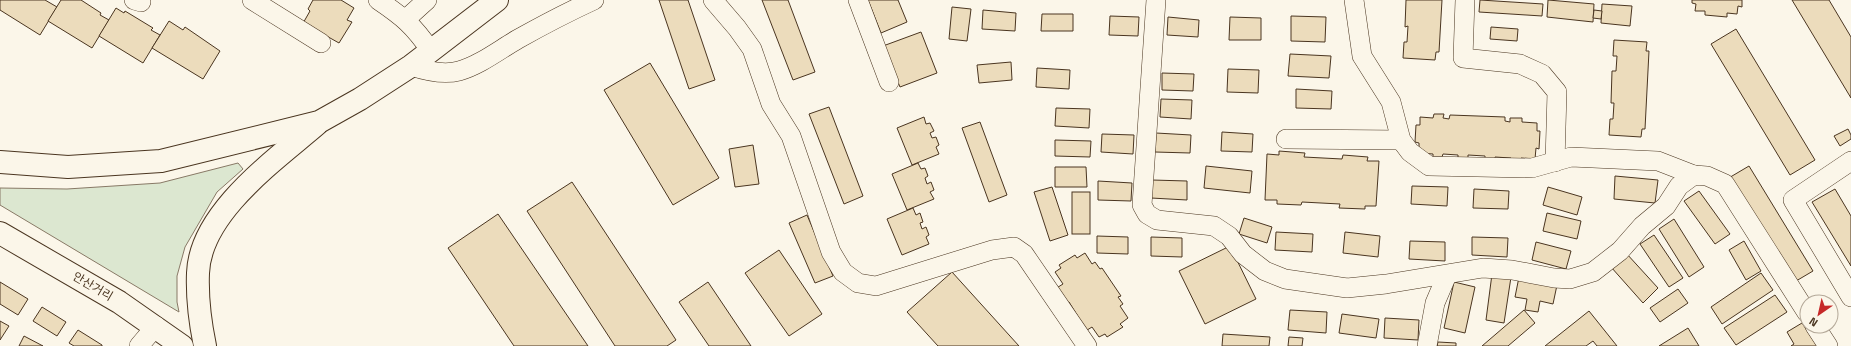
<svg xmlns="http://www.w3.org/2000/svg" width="1851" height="346" viewBox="0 0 1851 346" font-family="'Titillium Web','Noto Sans KR',sans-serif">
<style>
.green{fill:#dce7d0;stroke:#887966}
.building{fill:#ecdcbc;stroke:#4a3520}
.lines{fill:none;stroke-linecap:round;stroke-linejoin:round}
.minor-casing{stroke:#4a3520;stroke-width:20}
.major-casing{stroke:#4a3520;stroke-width:24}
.minor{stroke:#fbf6e9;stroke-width:19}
.major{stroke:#fbf6e9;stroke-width:22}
.labels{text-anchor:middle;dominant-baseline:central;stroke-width:3;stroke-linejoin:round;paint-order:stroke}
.street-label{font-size:12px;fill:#4a3520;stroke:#fbf6e9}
</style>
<rect width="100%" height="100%" fill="#fbf6e9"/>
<!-- green -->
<path class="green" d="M238 163 243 169 217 192 185 247 177 276V302L179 312 0 205V188L67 189 160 183Z"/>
<!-- building -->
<g class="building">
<path d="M0 0H45L57 7 40 35 0 10Z"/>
<path d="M61 0H81L101 13 100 15 109 20 92 48 48 21Z"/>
<path d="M313 0H341L354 8 347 20 352 22 339 43 323 34 302 25 310 11 308 9Z"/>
<path d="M659 0H688L715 80 689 89Z"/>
<path d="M762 0H788L815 72 793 80Z"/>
<path d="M868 0H898L907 22 881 33Z"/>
<path d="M1406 0H1442L1439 52H1436L1435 60 1403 58 1404 42H1407L1408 26 1405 27Z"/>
<path d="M1480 0 1543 4 1542 16 1479 12Z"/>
<path d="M1548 0 1594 4 1593 22 1547 17Z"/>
<path d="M1692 0H1742V7L1738 6 1737 14 1727 13V17L1705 15V11H1695L1696 4 1692 3Z"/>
<path d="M1792 0H1829L1851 37V98Z"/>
<path d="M1602 4 1632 6 1630 26 1601 23Z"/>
<path d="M952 7 971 9 967 41 949 39Z"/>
<path d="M116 8 124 13 125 11 153 28 151 30 160 35 143 63 99 36Z"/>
<path d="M983 10 1016 13 1015 31 982 29Z"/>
<path d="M1594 10 1602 11 1601 19 1593 18Z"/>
<path d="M1042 14H1073V31H1041Z"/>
<path d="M1110 16 1139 17 1138 36 1109 35Z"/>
<path d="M1291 16 1326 17 1325 42 1291 41Z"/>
<path d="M1168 17 1199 20 1198 37 1167 35Z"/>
<path d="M1230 17 1261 18V40H1229Z"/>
<path d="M169 21 183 30 185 27 220 51 203 79 152 48Z"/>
<path d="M1491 27 1518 29 1517 41 1490 39Z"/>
<path d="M1736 29 1815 160 1790 175 1711 44Z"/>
<path d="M921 32 937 73 900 87 883 46Z"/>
<path d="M1614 40 1647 42 1646 51H1649L1645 129H1642L1641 137 1609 135 1610 119H1613L1614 103H1611L1612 71H1616L1617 56H1613Z"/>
<path d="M1290 54 1331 56 1329 78 1288 76Z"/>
<path d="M1011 62 1012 80 979 83 977 65Z"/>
<path d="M650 63 719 178 673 205 604 90Z"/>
<path d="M1037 68 1070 70 1069 89 1036 87Z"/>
<path d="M1228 69 1259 70 1258 93 1227 92Z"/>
<path d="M1162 73 1194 74 1193 91 1162 90Z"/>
<path d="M1296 89 1332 91 1331 109 1296 108Z"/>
<path d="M1161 99 1192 100 1191 119 1160 117Z"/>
<path d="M829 107 863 196 844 204 809 114Z"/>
<path d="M1056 108 1090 109 1089 128 1055 126Z"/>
<path d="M1434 114H1444L1443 118 1449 119 1450 115 1505 117V121L1510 122V118H1522V122L1537 123V131H1540L1539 149 1536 148 1535 159 1521 158V161H1511V158L1495 157V160L1485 159V156L1468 155V158H1458V155L1443 154 1442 157H1433V154L1419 153V143L1415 142 1416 125H1420V117L1433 118Z"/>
<path d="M924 117 926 124 930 123 934 131 930 133 932 138 936 137 939 145 936 147 939 154 912 165 897 128Z"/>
<path d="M980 122 1007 195 989 202 962 128Z"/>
<path d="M1848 129 1851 135V139L1840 146 1834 136Z"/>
<path d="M1222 132 1253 134 1252 152 1221 151Z"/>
<path d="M1156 133 1191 135 1190 153 1155 152Z"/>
<path d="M1102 134 1134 135 1133 154 1101 152Z"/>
<path d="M1055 140 1091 141 1090 157 1055 156Z"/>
<path d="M753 145 759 184 735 187 729 149Z"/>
<path d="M1279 151 1305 153 1304 157 1342 159 1343 155 1368 157 1367 161H1379L1376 206H1365V209L1339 208 1340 204 1302 202 1301 205 1277 204V200H1265L1267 154 1279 155Z"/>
<path d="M918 163 921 169 925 168 928 176 925 178 927 184 931 182 934 190 930 192 934 199 907 210 892 174Z"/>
<path d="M1206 166 1252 171 1250 193 1204 188Z"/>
<path d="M1749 166 1813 271 1791 284 1727 179Z"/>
<path d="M1055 167H1086L1087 187H1055Z"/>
<path d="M1615 176 1658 180 1655 203 1614 199Z"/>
<path d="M1152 180 1187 181V200L1151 198Z"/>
<path d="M1098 181 1132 183 1131 201 1098 200Z"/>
<path d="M572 182 676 340 667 346H615L527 211Z"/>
<path d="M1412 186 1448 187 1447 206 1411 204Z"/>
<path d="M1052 187 1068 235 1050 241 1034 192Z"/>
<path d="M1548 187 1582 197 1577 215 1543 205Z"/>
<path d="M1474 189 1509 191 1508 209 1473 208Z"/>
<path d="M1835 189 1851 216V266L1812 202Z"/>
<path d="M1699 191 1730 234 1715 244 1684 201Z"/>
<rect x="1072" y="192" width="18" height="42"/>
<path d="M913 208 916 215 920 213 923 222 920 223 922 229 926 227 929 235 926 237 929 244 902 255 887 219Z"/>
<path d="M1547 213 1581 221 1577 239 1543 231Z"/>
<path d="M498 214 588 346H514L448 248Z"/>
<path d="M807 215 833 276 815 283 789 223Z"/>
<path d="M1244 218 1272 227 1267 243 1239 234Z"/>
<path d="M1674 219 1704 267 1689 277 1659 229Z"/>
<path d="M1276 232 1313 234 1312 252 1275 250Z"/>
<path d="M1345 232 1380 236 1378 257 1343 253Z"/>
<path d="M1654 235 1683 278 1669 287 1640 244Z"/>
<path d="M1097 236 1128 237V254L1097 253Z"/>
<path d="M1151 237 1182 238V257L1151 256Z"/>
<path d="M1472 237 1508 238 1507 257 1472 255Z"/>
<path d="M1410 241 1445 242V261L1409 259Z"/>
<path d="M1744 241 1761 271 1746 280 1729 250Z"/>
<path d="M1536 242 1571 251 1566 269 1532 260Z"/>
<path d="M1230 246 1256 299 1205 324 1179 271Z"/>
<path d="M779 250 822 314 789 336 745 273Z"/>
<path d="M1085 253 1092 264 1095 262 1100 269 1102 268 1121 296 1118 297 1123 304 1120 306 1128 318 1120 324 1123 327 1107 337 1105 334 1099 337 1092 327 1084 332 1077 315 1069 302 1066 304 1055 289 1063 284 1055 272 1061 268 1059 265 1075 255 1077 258Z"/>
<path d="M1626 253 1658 288 1643 303 1611 267Z"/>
<path d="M952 272 1019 346H938L907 312Z"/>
<path d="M1761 273 1773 290 1722 324 1711 307Z"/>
<path d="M1492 274 1511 277 1504 323 1486 320Z"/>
<path d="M1519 277 1557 285 1553 304 1540 301 1538 312 1525 310 1527 299 1515 297Z"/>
<path d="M0 282 28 299 18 315 0 304Z"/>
<path d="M708 282 751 346H709L679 302Z"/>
<path d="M1454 282 1475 287 1465 333 1444 328Z"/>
<path d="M1678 289 1688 303 1660 322 1650 308Z"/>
<path d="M1775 295 1787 312 1736 345 1724 328Z"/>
<path d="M42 307 66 322 57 336 33 321Z"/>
<path d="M1290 310 1327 312 1326 333 1288 330Z"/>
<path d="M1524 310 1535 323 1508 346H1482Z"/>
<path d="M1589 311 1617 346H1597L1593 341 1586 346H1545Z"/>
<path d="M1342 314 1379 319 1376 338 1339 333Z"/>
<path d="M1385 318 1419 320 1418 340 1384 338Z"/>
<path d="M0 321 9 326 0 340Z"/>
<path d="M1802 323 1817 346H1791L1794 344 1787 332Z"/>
<path d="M1688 328 1699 346H1659Z"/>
<path d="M78 330 102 345V346H74L69 343Z"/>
<path d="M1223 334 1270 337 1269 346H1222Z"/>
<path d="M24 336 43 346H19Z"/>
<path d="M1289 337 1303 338 1302 346H1288Z"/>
<path d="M1438 342 1456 343V346H1437Z"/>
</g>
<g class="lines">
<!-- minor casing -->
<g class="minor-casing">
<g id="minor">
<path d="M134 0 141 2"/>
<path d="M252 0 321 43"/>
<path d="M378 0C403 17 413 25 431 51"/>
<path d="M713 0 737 28 752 49 771 104 791 136 831 252 843 272 858 283 876 286 992 250 1014 247 1024 254 1087 346"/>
<path d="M858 0 889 82"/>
<path d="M1156 0 1142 205 1147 214 1157 220 1214 226 1229 236 1243 254 1265 271 1285 279 1347 288 1386 284 1483 268 1512 270 1554 278 1570 279 1593 272 1620 251 1642 226 1666 206 1679 186 1694 175 1707 176 1725 184 1807 313"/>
<path d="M1354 0 1362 56 1391 102 1401 140 1410 152 1429 166 1532 168 1571 157 1658 161 1694 175"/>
<path d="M1465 0 1463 58 1520 64 1542 74 1557 92 1555 162"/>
<path d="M406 19 427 0"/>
<path d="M411 66C426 71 444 75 459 71 480 65 499 50 518 39 543 25 568 12 594 0"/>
<path d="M1286 139 1401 140"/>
<path d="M1851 161 1793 200 1851 297"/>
<path d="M1815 326 1828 346"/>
<path d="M139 346 156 326"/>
<path d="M1427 346 1435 303 1447 275"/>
</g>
</g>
<!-- major casing -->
<g class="major-casing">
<g id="major">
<path d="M0 162 68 167 161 161 319 122 360 99 411 66 497 0"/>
<path d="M0 233 119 302 182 346"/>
<path d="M205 346C200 322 197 298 198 273 200 213 274 161 316 125"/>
</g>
</g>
<!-- minor -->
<use href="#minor" class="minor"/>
<!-- major -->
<use href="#major" class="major"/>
</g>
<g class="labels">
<!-- street labels -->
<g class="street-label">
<text transform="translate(93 286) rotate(30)">안산거리</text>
</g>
</g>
<!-- north arrow -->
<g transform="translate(1819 314) rotate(214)"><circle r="19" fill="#fbf6e9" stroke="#b4a999"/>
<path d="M0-3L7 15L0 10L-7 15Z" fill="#c62828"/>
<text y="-6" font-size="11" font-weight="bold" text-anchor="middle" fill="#4a3520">N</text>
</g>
</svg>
